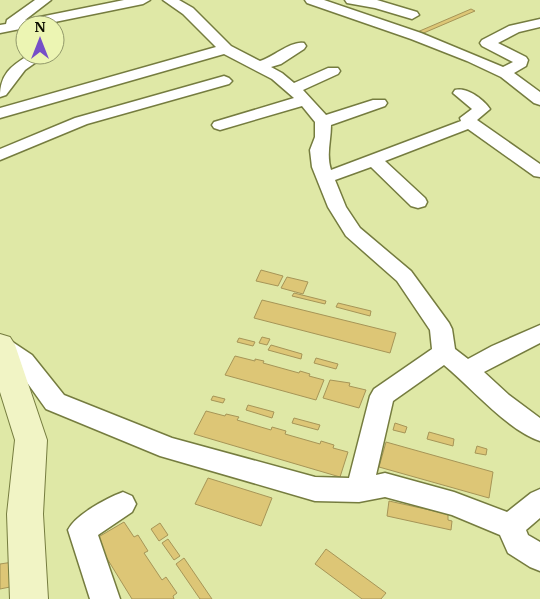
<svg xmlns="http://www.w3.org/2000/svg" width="540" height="599" viewBox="0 0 540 599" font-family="Merriweather,serif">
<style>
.building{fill:#ddc676;stroke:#a69557}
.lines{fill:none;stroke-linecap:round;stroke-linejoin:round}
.street-casing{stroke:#757c3f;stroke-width:3}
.secondary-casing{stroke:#757c3f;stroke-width:2}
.street{fill:#fff;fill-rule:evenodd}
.secondary{fill:#f1f4c5;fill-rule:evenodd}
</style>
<rect width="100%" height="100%" fill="#dfe8a6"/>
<!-- building -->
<g class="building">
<path d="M471 9 475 11 419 35 415 33Z"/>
<path d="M261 270 283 276 278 286 256 281Z"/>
<path d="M287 277 308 282 303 294 281 288Z"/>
<path d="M294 293 326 301 325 304 292 296Z"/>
<path d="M262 300 396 333 390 353 254 318Z"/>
<path d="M338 303 371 311 370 316 336 307Z"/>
<path d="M262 337 270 339 267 345 259 343Z"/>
<path d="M239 338 255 342 253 346 237 342Z"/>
<path d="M271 345 302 354 301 359 268 350Z"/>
<path d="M235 356 255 361V359L264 361 263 363 299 373 300 371 310 374 309 376 324 380 316 400 225 375Z"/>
<path d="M316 358 338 364 336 369 314 363Z"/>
<path d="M330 380 350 383 349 386 366 390 359 408 323 398Z"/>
<path d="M213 396 225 399 223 403 211 400Z"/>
<path d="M248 405 274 412 272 418 246 410Z"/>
<path d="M206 411 225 416 226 414 239 417 237 420 271 430 272 427 286 431 285 434 320 444 321 441 334 445 333 448 348 452 340 477 194 434Z"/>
<path d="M294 418 320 425 318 430 292 423Z"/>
<path d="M395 423 407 427 405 433 393 430Z"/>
<path d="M429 432 454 439 453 446 427 439Z"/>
<path d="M386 442 493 472 489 498 379 467Z"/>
<path d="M477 446 487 449 486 455 475 453Z"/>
<path d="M208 478 272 498 261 526 195 504Z"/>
<path d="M389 501 448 514V520L452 521 451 530 387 516Z"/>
<path d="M124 522 134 537 138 535 148 551 144 553 162 580 166 577 177 593 173 596 174 599H132L95 539Z"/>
<path d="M160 523 168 535 159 541 151 529Z"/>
<path d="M168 539 180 556 174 560 162 543Z"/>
<path d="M326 549 386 593 381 599H362L315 564Z"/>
<path d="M184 558 212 599H200L176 564Z"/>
<path d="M13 562 10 587 0 589V564Z"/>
</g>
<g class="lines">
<!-- street casing -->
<g class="street-casing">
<g id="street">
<path d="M35 0H51L25 20 124 0H150L143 4 40 25H25V28L0 33V25L6 24 7 20Z"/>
<path d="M163 0H179L193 8 231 46 260 61C273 57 292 40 304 43L306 46 304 49 281 64 271 67 282 73 294 83 328 68H338L340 71 338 74 303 90 326 115 373 100H385L387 103 385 106 331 125C331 141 326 154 331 170L461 121 460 118 472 109 453 93 455 90C467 87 483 99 490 109L477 120 540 164V177L534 176 468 129 385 161 425 198 427 202 425 206 418 208 411 206 371 167 335 180 346 207 360 228 411 271 449 323 452 329 455 349 468 359 492 346 540 325V343L484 372 509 395 540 418V441C507 430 471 387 444 365L393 401 376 475 385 473 454 492 507 512 531 493 540 489V518L526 530 528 535 540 542V571L530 567 508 553 500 535 452 515 385 497 359 502 315 501 160 456 46 409 16 367 0 356V337L8 339 32 355 64 395 172 438 315 477 349 478 370 396 374 389 432 349 430 330 397 281 346 236 328 207 312 167 310 150 315 137V122L302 106 220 130 214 128 212 125 214 122 294 98 272 79 224 54 0 118V108L216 47 183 14Z"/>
<path d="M305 0H324L421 33 503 67 513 62 482 46 480 43 482 40 509 26 540 19V27L519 32 498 43 526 57 528 60 526 66 514 73 540 92V105L534 103 501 77 467 61 411 39 307 3Z"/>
<path d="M345 0H377L417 12 419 15 412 19 375 8 347 3Z"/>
<path d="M29 55H46L25 70 6 95 0 97C0 74 11 66 29 55Z"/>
<path d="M224 76 229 78 232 81 229 84 87 124 0 160V149L75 118Z"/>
<path d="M123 492 132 496 136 504 132 512 98 535 120 599H90L68 530C75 515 107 498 123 492Z"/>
</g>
</g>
<!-- secondary casing -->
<g class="secondary-casing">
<path id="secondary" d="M0 334 10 337 15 345 47 440 43 514 48 599H10L7 514 15 440 0 392Z"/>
</g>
<!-- street -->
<use href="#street" class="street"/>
<!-- secondary -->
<use href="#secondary" class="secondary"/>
</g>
<!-- north arrow -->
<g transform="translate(40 40)"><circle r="24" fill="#ecf5b3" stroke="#92996b"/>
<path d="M0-4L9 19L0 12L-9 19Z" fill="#764fc8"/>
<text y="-8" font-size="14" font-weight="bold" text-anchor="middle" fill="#0c0e00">N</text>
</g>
</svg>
